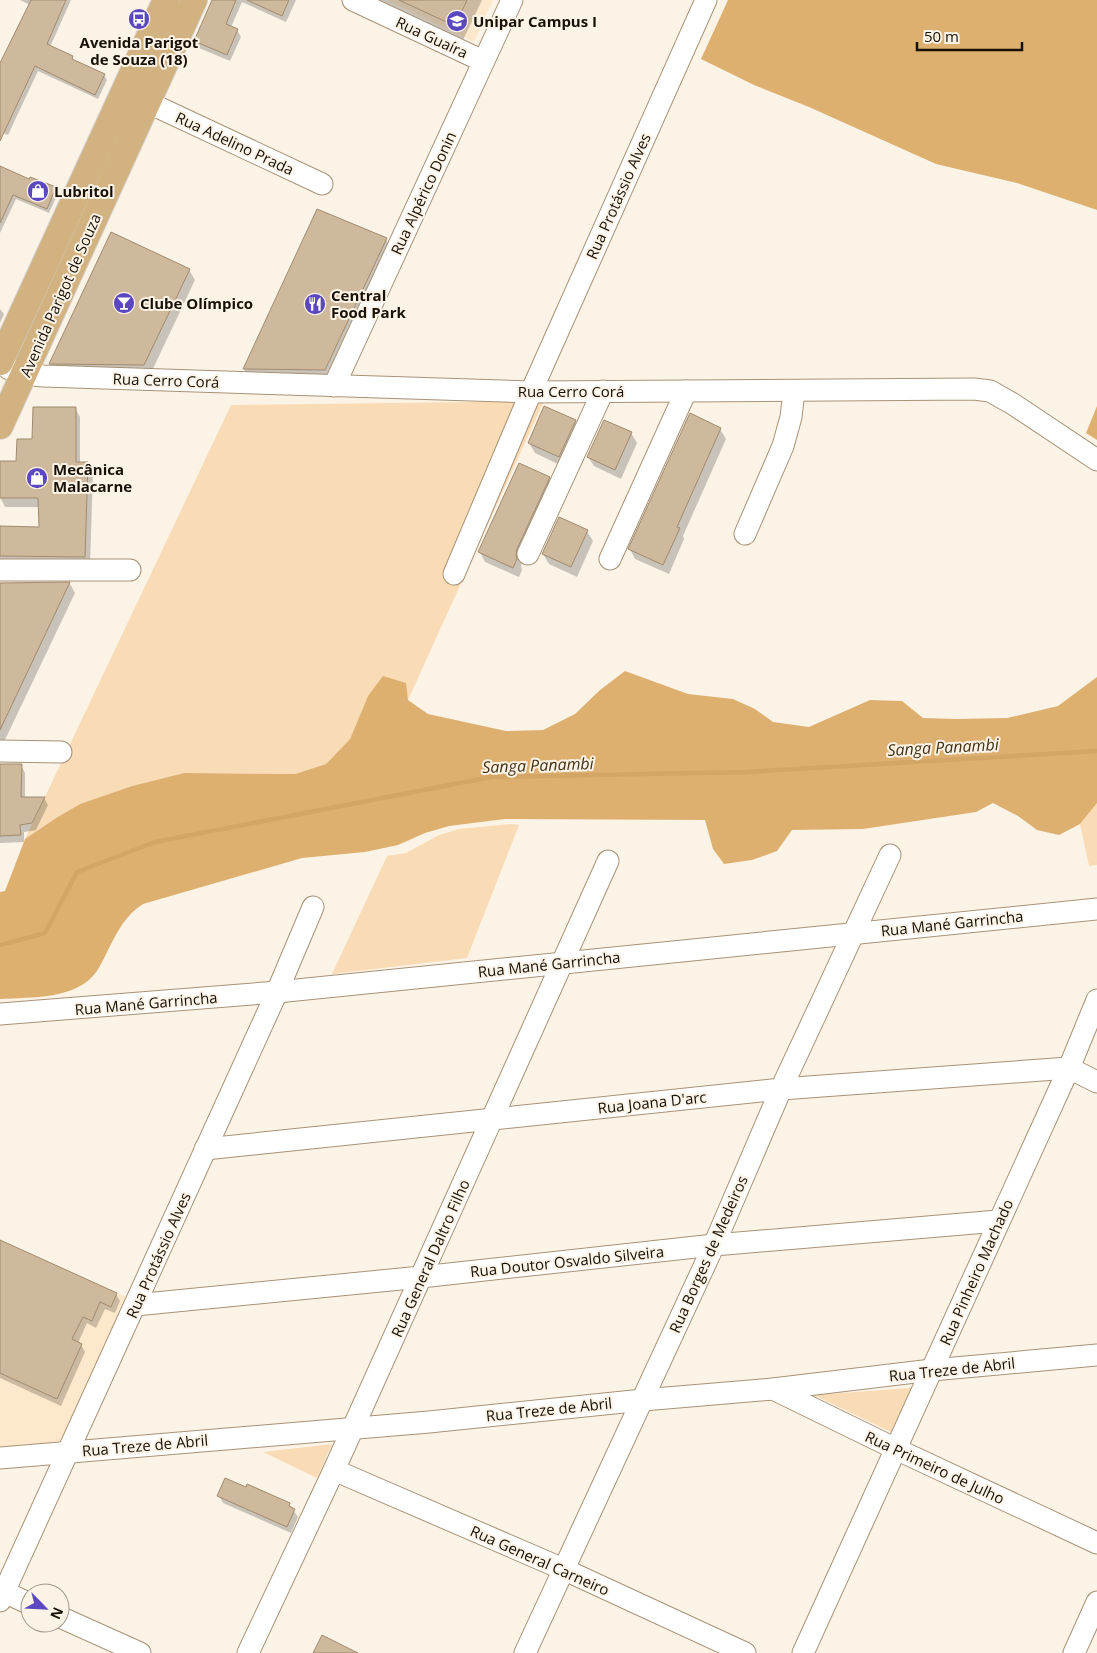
<svg xmlns="http://www.w3.org/2000/svg" width="1097" height="1653" viewBox="0 0 1097 1653" font-family="'Open Sans',sans-serif">
<style>
.built{fill:#fee8cb}
.green{fill:#f9dcb5}
.forest{fill:#deb070}
.shadow{fill:#0003}
.lines{fill:none;stroke-linecap:round;stroke-linejoin:round}
.stream{stroke:#d3a666;stroke-width:4.5}
.building{fill:#cfb99c;stroke:#a08b6f}
.minor-casing{stroke:#a79276;stroke-width:23}
.major-casing{stroke:#d5d4d2;stroke-width:28}
.minor{stroke:#fff;stroke-width:21}
.major{stroke:#d1b280;stroke-width:26}
.labels{text-anchor:middle;dominant-baseline:central;stroke-width:4;stroke-linejoin:round;paint-order:stroke}
.poi-label{font-size:15px;font-weight:bold;fill:#181006;stroke:#fcf3e7;text-anchor:start}
.street-label{font-size:15px;fill:#181006;stroke:#fcf3e7}
.water-label{font-size:16px;font-style:italic;fill:#433013;stroke:#fcf3e7}
</style>
<rect width="100%" height="100%" fill="#fcf3e7"/>
<!-- built -->
<g class="built">
<path d="M386 0H493L474 42Z"/>
<path d="M0 1240 126 1297 61 1443 0 1450Z"/>
</g>
<!-- green -->
<g class="green">
<path d="M544 401 408 700 368 696 350 739 326 764 295 774 184 773 132 786 80 804 56 818 25 839 231 405Z"/>
<path d="M1097 803V865L1089 866 1080 824Z"/>
<path d="M511 824 519 825 467 958 332 974 387 856 406 853 439 835 459 829Z"/>
<path d="M923 1387 899 1436 814 1395Z"/>
<path d="M332 1444 317 1478 263 1452Z"/>
</g>
<!-- forest -->
<g class="forest">
<path d="M728 0H1097V210L1017 183 936 164 809 107 754 85 701 59Z"/>
<path d="M1097 406V440L1086 433Z"/>
<path d="M625 671 688 694 733 699 755 709 773 722 809 727 870 700 902 701 923 718 957 719 1007 718 1058 706 1097 677V803L1080 824 1059 835 1037 830 1018 816 993 803 976 812 863 829 792 830 777 851 752 860 724 864 713 849 705 820 505 819 449 826 425 833 398 845 365 852 302 858 143 904C126 915 119 929 110 946 106 954 102 963 97 971 77 1000 31 997 0 999V892L5 891 25 839 56 818 80 804 132 786 184 773 295 774 326 764 350 739 368 696 383 676 406 683 408 700 428 714 506 731 543 730 575 714 600 690Z"/>
</g>
<!-- shadow -->
<g class="shadow">
<path d="M20 0H71L50 47 72 57 74 61 104 75 107 80 98 99 38 71 8 135 0 132V65L30 5Z"/>
<path d="M214 0H296L286 22 242 2 231 27 237 30 241 37 230 61 199 48 195 41Z"/>
<path d="M377 0H482L463 40Z"/>
<path d="M0 167 30 181 55 188 58 193 49 213 16 199 0 233Z"/>
<path d="M386 239 391 249 331 379 250 378 244 369Z"/>
<path d="M189 270 195 280 150 375 56 373 50 364Z"/>
<path d="M0 309 4 314 0 323Z"/>
<path d="M75 408 80 417V463H88L93 472 90 566 0 564V527L40 529V507H5L0 497 18 463 34 440Z"/>
<path d="M575 421 581 431 564 467 535 453 529 443Z"/>
<path d="M720 429 726 439 683 536 684 539 669 574 635 559 630 549Z"/>
<path d="M631 433 637 443 621 479 594 466 588 457Z"/>
<path d="M549 478 555 487 522 559 521 566 522 570 519 577 485 562 480 552Z"/>
<path d="M587 531 593 541 577 577 549 564 543 554Z"/>
<path d="M70 584 75 593 3 744H0V585Z"/>
<path d="M0 765H21L25 773V798H44L48 805 36 830 24 832V842L0 843Z"/>
<path d="M0 1241 116 1294 120 1301 115 1313 105 1309 96 1328 87 1323 78 1343 81 1345 85 1352 61 1406 0 1378Z"/>
<path d="M219 1496 289 1504 298 1517 291 1533 223 1503Z"/>
</g>
<g class="lines">
<!-- stream -->
<path class="stream" d="M0 945 45 933 77 872 155 842 491 777 747 772 1097 751"/>
</g>
<!-- building -->
<g class="building">
<path d="M31 0H66L47 44 73 56 72 59 105 74 95 95 35 66 0 141V63Z"/>
<path d="M212 0H236L226 24 238 29 227 55 194 41Z"/>
<path d="M247 0H289L282 16Z"/>
<path d="M399 0H467L455 26Z"/>
<path d="M0 166 29 179 30 177 56 187 47 209 13 195 0 223Z"/>
<path d="M317 209 387 238 325 370 243 369Z"/>
<path d="M111 232 190 269 144 365 49 364Z"/>
<path d="M544 406 576 420 559 457 528 443Z"/>
<path d="M33 407H76V462H88L85 557 0 556V526L39 527 38 498H0V461H16L17 439H32Z"/>
<path d="M690 413 721 428 677 527 680 528 663 565 628 549Z"/>
<path d="M604 420 632 432 615 470 587 457Z"/>
<path d="M519 463 550 477 517 549 516 555 517 559 513 568 478 552Z"/>
<path d="M559 517 588 530 571 567 542 554Z"/>
<path d="M70 582 0 730V583Z"/>
<path d="M0 764H22L21 797H45L32 823 20 825 21 835 0 836Z"/>
<path d="M0 1240 117 1293 111 1307 100 1302 92 1321 83 1317 72 1339 82 1344 57 1399 0 1373Z"/>
<path d="M225 1478 246 1487 247 1484 290 1503 289 1506 295 1509 287 1527 217 1496Z"/>
<path d="M322 1635 358 1653H313Z"/>
</g>
<g class="lines">
<!-- minor casing -->
<g class="minor-casing">
<g id="minor">
<path d="M353 0 483 61"/>
<path d="M147 102 322 184"/>
<path d="M9 369 24 374 43 376 531 392 974 389 990 391 1013 404 1097 460"/>
<path d="M334 386 512 0"/>
<path d="M745 534 783 446 791 417 794 391"/>
<path d="M528 554 603 391"/>
<path d="M610 559 686 391"/>
<path d="M0 570H130"/>
<path d="M454 574 531 392 706 0"/>
<path d="M0 751 61 752"/>
<path d="M0 1014 277 992 1097 909"/>
<path d="M205 1149 781 1089 1069 1068 1097 1082"/>
<path d="M135 1305 421 1277 714 1245 998 1221"/>
<path d="M773 1389 896 1449 1097 1543"/>
<path d="M0 1458 429 1422 643 1400 773 1389 932 1370 1097 1355"/>
<path d="M334 1470 563 1569 745 1653"/>
<path d="M0 1590 30 1604"/>
<path d="M0 1601 277 992 313 907"/>
<path d="M60 1617 140 1653"/>
<path d="M248 1653 334 1470 608 861"/>
<path d="M525 1653 714 1245 781 1089 890 855"/>
<path d="M803 1653 1069 1068 1097 1000"/>
<path d="M1074 1653 1097 1602"/>
</g>
</g>
<!-- major casing -->
<g class="major-casing">
<g id="major">
<path d="M0 362 166 0"/>
<path d="M0 426 194 0"/>
</g>
</g>
<!-- minor -->
<use href="#minor" class="minor"/>
<!-- major -->
<use href="#major" class="major"/>
</g>
<!-- icons -->
<defs>
<g id="bus-disc" transform="scale(1.125)"><circle r="9.5" fill="#5b47bf" stroke="#fcf3e7"/><path d="M-5-6H5V4H4V6H2V4H-2V6H-4V4H-5ZM-3.5-4V0h7V-4ZM-3.5 1.2v1.5H-2V1.2ZM2 1.2v1.5H3.5V1.2Z" fill="#fff"/></g>
<g id="university-disc" transform="scale(1.125)"><circle r="9.5" fill="#5b47bf" stroke="#fcf3e7"/><path d="M0-5L7-2L0 1L-7-2ZM-4 1L0 2.5L4 1V4Q0 6-4 4Z" fill="#fff"/></g>
<g id="shop-disc" transform="scale(1.125)"><circle r="9.5" fill="#5b47bf" stroke="#fcf3e7"/><path d="M-5-2.5h2.3a2.7 3.5 0 0 1 5.4 0H5L5.5 6h-11ZM-1.5-2.5h3a1.5 2.3 0 0 0-3 0Z" fill="#fff"/></g>
<g id="bar-disc" transform="scale(1.125)"><circle r="9.5" fill="#5b47bf" stroke="#fcf3e7"/><path d="M-6-5H6L.8 .8V4.5H3.5V6h-7V4.5H-.8V.8Z" fill="#fff"/></g>
<g id="restaurant-disc" transform="scale(1.125)"><circle r="9.5" fill="#5b47bf" stroke="#fcf3e7"/><path d="M-5-6h1v4h1v-4h1v4h1v-4h1v5L-1.5 .5V6h-2V.5L-5-1ZM5-6V6H3V1.5H1.5Q1.5-4 5-6Z" fill="#fff"/></g>
</defs>
<g fill-rule="evenodd">
<use href="#bus-disc" x="139" y="19"/>
<use href="#university-disc" x="457" y="21"/>
<use href="#shop-disc" x="38" y="191"/>
<use href="#bar-disc" x="124" y="303"/>
<use href="#restaurant-disc" x="315" y="304"/>
<use href="#shop-disc" x="37" y="478"/>
</g>
<g class="labels">
<!-- poi labels -->
<g class="poi-label">
<text x="473" y="21">Unipar Campus I</text>
<text x="139" y="42" text-anchor="middle">Avenida Parigot<tspan x="139" dy="17">de Souza (18)</tspan></text>
<text x="54" y="191">Lubritol</text>
<text x="331" y="295">Central<tspan x="331" dy="17">Food Park</tspan></text>
<text x="140" y="303">Clube Olímpico</text>
<text x="53" y="469">Mecânica<tspan x="53" dy="17">Malacarne</tspan></text>
</g>
<!-- street labels -->
<g class="street-label">
<text transform="translate(432 37) rotate(25)">Rua Guaíra</text>
<text transform="translate(235 143) rotate(25)">Rua Adelino Prada</text>
<text transform="translate(423 193) rotate(-65)">Rua Alpérico Donin</text>
<text transform="translate(618 196) rotate(-66)">Rua Protássio Alves</text>
<text transform="translate(60 295) rotate(-66)">Avenida Parigot de Souza</text>
<text transform="translate(166 380) rotate(2)">Rua Cerro Corá</text>
<text x="571" y="391">Rua Cerro Corá</text>
<text transform="translate(952 923) rotate(-6)">Rua Mané Garrincha</text>
<text transform="translate(549 964) rotate(-6)">Rua Mané Garrincha</text>
<text transform="translate(146 1003) rotate(-5)">Rua Mané Garrincha</text>
<text transform="translate(652 1102) rotate(-6)">Rua Joana D'arc</text>
<text transform="translate(708 1254) rotate(-66)">Rua Borges de Medeiros</text>
<text transform="translate(158 1255) rotate(-66)">Rua Protássio Alves</text>
<text transform="translate(430 1258) rotate(-66)">Rua General Daltro Filho</text>
<text transform="translate(567 1261) rotate(-6)">Rua Doutor Osvaldo Silveira</text>
<text transform="translate(976 1272) rotate(-66)">Rua Pinheiro Machado</text>
<text transform="translate(952 1369) rotate(-6)">Rua Treze de Abril</text>
<text transform="translate(549 1409) rotate(-6)">Rua Treze de Abril</text>
<text transform="translate(145 1445) rotate(-5)">Rua Treze de Abril</text>
<text transform="translate(935 1467) rotate(25)">Rua Primeiro de Julho</text>
<text transform="translate(540 1560) rotate(24)">Rua General Carneiro</text>
</g>
<!-- water labels -->
<g class="water-label">
<text transform="translate(943 747) rotate(-3)">Sanga Panambi</text>
<text transform="translate(538 765) rotate(-2)">Sanga Panambi</text>
</g>
</g>
<!-- north arrow -->
<g transform="translate(45 1608) rotate(114)"><circle r="24" fill="#fcf3e7" stroke="#a1988d"/>
<path d="M0-4L9 19L0 12L-9 19Z" fill="#5b47bf"/>
<text y="-8" font-size="14" font-weight="bold" text-anchor="middle" fill="#181006">N</text>
</g>
<!-- scale -->
<path d="M917 42v8h105v-8" fill="none" stroke="#181006" stroke-width="2.5"/>
<text x="924" y="42" font-size="15" fill="#181006" stroke="#fcf3e7" stroke-width="4" paint-order="stroke">50 m</text>
</svg>
